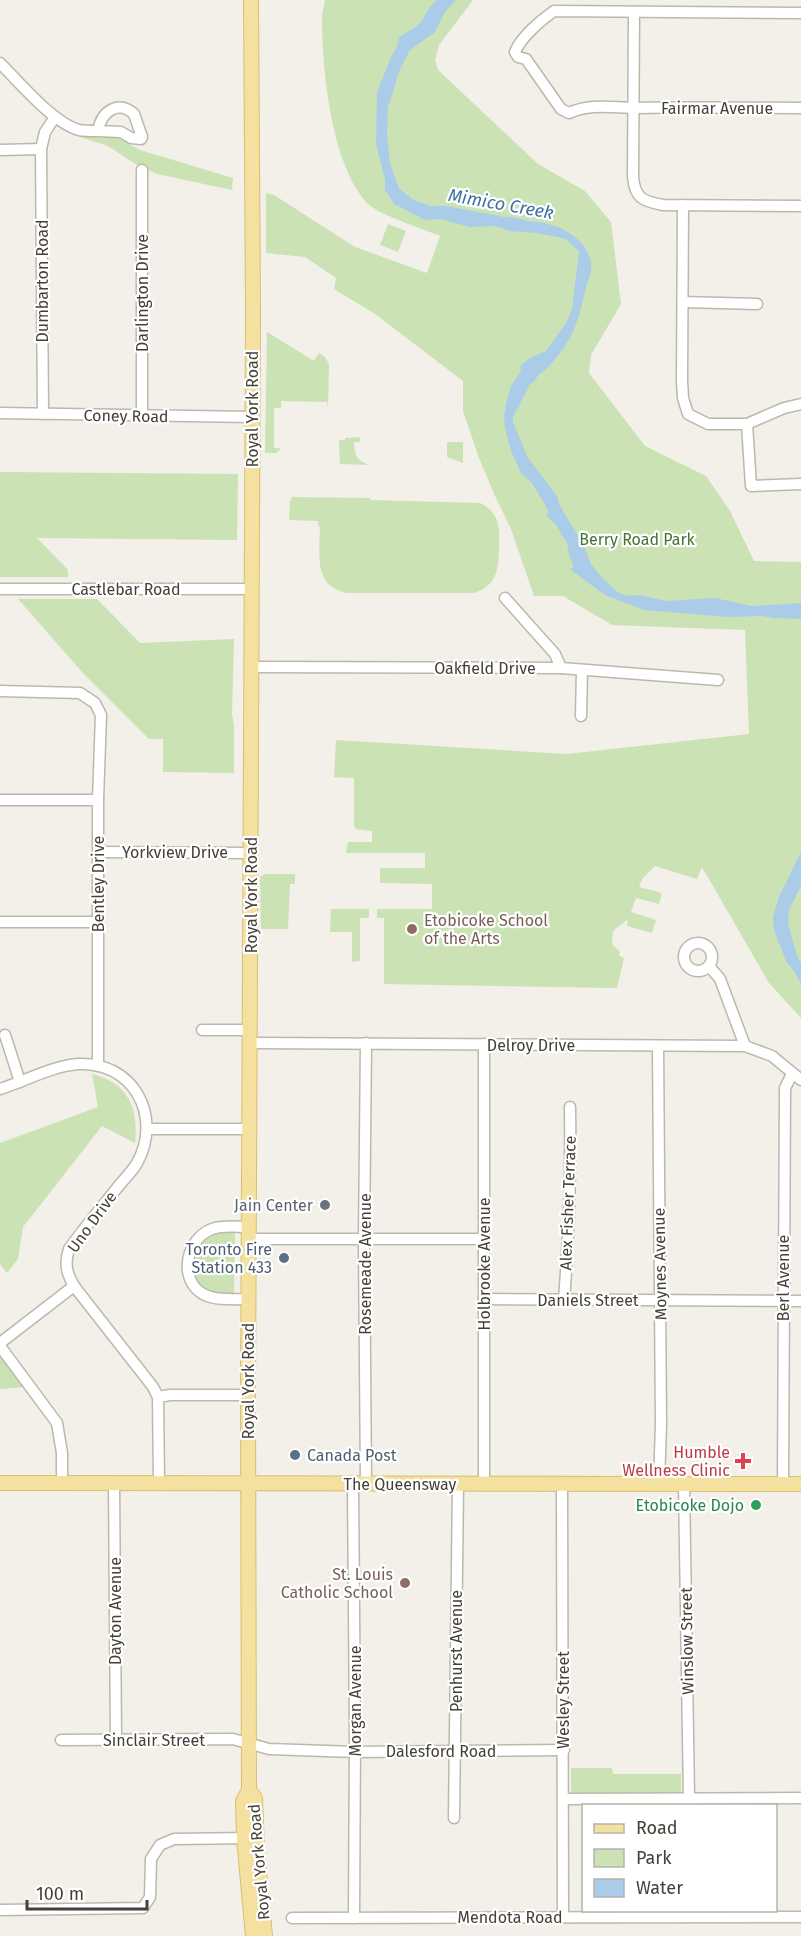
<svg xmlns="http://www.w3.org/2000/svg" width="801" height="1936" viewBox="0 0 801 1936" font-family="'Fira Sans',sans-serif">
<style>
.green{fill:#cbe2b5}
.water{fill:#abcce9}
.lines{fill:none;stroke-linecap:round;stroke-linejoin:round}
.minor-casing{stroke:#bdb8ac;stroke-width:13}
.major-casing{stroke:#d7bf71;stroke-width:16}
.minor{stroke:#fff;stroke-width:10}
.major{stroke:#f4e1a0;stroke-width:14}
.education-dot{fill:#8d6e63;stroke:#fff;stroke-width:2}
.worship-dot{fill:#6b7280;stroke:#fff;stroke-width:2}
.service-dot{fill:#5c6f8a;stroke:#fff;stroke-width:2}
.health-dot{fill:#e0444e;stroke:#fff;stroke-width:2}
.leisure-dot{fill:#2e9e5b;stroke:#fff;stroke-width:2}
.labels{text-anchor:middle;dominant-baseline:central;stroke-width:4.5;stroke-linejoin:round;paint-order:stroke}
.street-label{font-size:16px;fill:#454138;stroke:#fff}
.park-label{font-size:16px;fill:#457131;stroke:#fff}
.education-label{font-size:16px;fill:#785e54;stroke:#fff;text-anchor:start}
.worship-label{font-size:16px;fill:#5b616d;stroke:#fff;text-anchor:end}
.service-label{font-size:16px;fill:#4e5e75;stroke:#fff;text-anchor:end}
.health-label{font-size:16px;fill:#be3a42;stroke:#fff;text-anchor:end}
.leisure-label{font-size:16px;fill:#27864d;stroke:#fff;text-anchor:end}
.water-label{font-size:18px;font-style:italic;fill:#3c72a6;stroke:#fff}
</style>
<rect width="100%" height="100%" fill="#f2f0e8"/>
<!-- green -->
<g class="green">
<path d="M325 0H473L439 45 435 60 438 70 538 164 585 191 611 222 621 304 591 355 589 373 645 446 706 476 730 511 754 561 801 562V1018L769 983 702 867 697 879 655 866 643 878 639 887 662 893 659 904 636 898 631 912 656 920 652 933 627 926 628 919 613 931 612 944 620 952 619 956 624 958 617 988 384 984V918H377V909H432V884L380 883V868H425V853H346L348 842H372V831L356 829 354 826V778L334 777 336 740 567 754 749 734 745 630 612 625 563 596H534L511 529 494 494 479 458 463 411V381L375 314 334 289 336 278 305 257 266 253V193L274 195 355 247 427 273 440 236C423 229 380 215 368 204 331 165 322 69 322 18 322 12 324 6 325 0Z"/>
<path d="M102 135 114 136 140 150 233 178 232 190 157 174 137 165 108 146 80 137Z"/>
<path d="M388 224 406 231 398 252 380 245Z"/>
<path d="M267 332 314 361 319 353 326 358 329 365 328 408 327 402 281 401V408H274V448H281L276 453H265Z"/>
<path d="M360 437V442H354C354 454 357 461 369 465L340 464 339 440H345V438Z"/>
<path d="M447 442H463V463L447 457Z"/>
<path d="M0 472 238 474 237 540 37 538 68 570V577H0Z"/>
<path d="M292 497 370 498V500L480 503C499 512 500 528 499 547 499 568 497 586 474 593H347C312 586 320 552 320 525L318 528V521L289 520 290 502Z"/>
<path d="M18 599H97L140 643 234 639 232 714 234 725V773L163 772V739H149L82 672Z"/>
<path d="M265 874H295V884H290L288 929H261L260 877Z"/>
<path d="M331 909H369V918H360V961L352 962V932H330Z"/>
<path d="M92 1074C128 1083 139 1108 135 1143L102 1126 23 1227 18 1259 7 1273 0 1264V1143L98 1107Z"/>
<path d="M219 1232H235L234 1293C227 1293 218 1294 211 1291 181 1278 190 1240 219 1232Z"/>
<path d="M0 1352 27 1387 0 1389Z"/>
<path d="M571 1768H612L613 1774H681V1793H571Z"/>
</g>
<!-- water -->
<g class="water">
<path d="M437 0H456L445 12 435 32 410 50 400 69 388 107 387 136 390 163 399 188 412 199 430 206H446L504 217C514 216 525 221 535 222 557 223 586 237 591 262 593 270 588 281 586 288 579 317 575 336 555 359 551 364 546 371 539 374L533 383 530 384 513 417V422L527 456 558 498 559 504 584 546 591 564 603 579 619 593 628 596 641 595 665 601 715 598 752 606 801 603V619L774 618 762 616 727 617 644 610 605 595 572 571 571 568 574 567 569 554 567 543 556 525 547 516 548 510 532 483 521 473 511 451 505 428 504 416 507 400 511 386 521 371 520 366 530 358 546 351 566 323 572 310 579 251 566 239 537 233 509 231 496 226 470 227 440 219 425 220 394 204 385 190V180L376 144 377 92 392 55 397 47V41L400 44 398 38C406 32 416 29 422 20 427 13 429 6 437 0Z"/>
<path d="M801 852V886L789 910 788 924 797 956 801 963V984L794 971 786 961 774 930 773 917 779 897Z"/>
</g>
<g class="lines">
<!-- minor casing -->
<g class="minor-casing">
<g id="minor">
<path d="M634 12 633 177C635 198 642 201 663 205L801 206"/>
<path d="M801 13 554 11C541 20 521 37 515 52L518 57 526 59 561 109 569 113C591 103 613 108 637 108 692 107 746 108 801 108"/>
<path d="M0 63C19 82 53 123 79 130 85 131 92 131 98 131 101 112 118 99 134 114L142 137 141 139 131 138 121 132 98 131"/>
<path d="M0 150 41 149"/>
<path d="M683 205 682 381 683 398 688 414 708 424H747L784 408 801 404"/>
<path d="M683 302 757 304"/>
<path d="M0 413 252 417"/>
<path d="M43 414 41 149 45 132 55 117"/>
<path d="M142 417V170"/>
<path d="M747 424 751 486 801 484"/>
<path d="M0 589H251"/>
<path d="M505 598 555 654 561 668"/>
<path d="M252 667 561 668 718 680"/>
<path d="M0 691 80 693 95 703 101 715 98 800V1066"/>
<path d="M581 716 582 670"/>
<path d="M0 800H98"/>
<path d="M98 852 251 853"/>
<path d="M0 922H98"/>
<circle cx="698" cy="957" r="14"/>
<path d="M709 966 720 979 745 1046"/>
<path d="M202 1030H250"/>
<path d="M5 1035 20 1082"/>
<path d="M250 1043 745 1046 772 1056 801 1080"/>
<path d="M484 1044V1484"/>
<path d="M658 1046 661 1424 659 1483"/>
<path d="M0 1089C25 1081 52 1066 78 1064 133 1061 163 1116 137 1163 132 1172 123 1180 117 1188 101 1208 84 1228 69 1249 64 1264 67 1274 74 1286L153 1387 158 1397 159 1482"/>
<path d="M148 1129H249"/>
<path d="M249 1239H484"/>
<path d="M249 1299C235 1299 216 1301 203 1294 177 1279 187 1238 212 1229 223 1225 237 1227 249 1227"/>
<path d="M484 1299 801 1301"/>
<path d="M564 1300C569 1235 571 1172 570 1107"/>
<path d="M0 1343 74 1286"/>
<path d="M0 1346 57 1423 62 1453V1483"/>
<path d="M158 1397 170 1395H248"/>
<path d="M114 1483 116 1740"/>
<path d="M562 1483 563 1917"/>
<path d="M353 1484 355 1735 354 1918"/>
<path d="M366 1484 364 1239 366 1043"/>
<path d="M684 1484 689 1799"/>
<path d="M783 1484 785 1088 792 1074"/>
<path d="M61 1740 233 1739 269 1749 355 1752 564 1750"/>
<path d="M563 1799 801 1798"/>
<path d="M454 1818 458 1484"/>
<path d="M0 1910 143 1908 150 1897 151 1859 160 1845 174 1839 251 1838"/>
<path d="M292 1918 801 1917"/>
</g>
</g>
<!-- major casing -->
<g class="major-casing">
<g id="major">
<path d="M251 0 253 312 248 1395 249 1790 243 1801 244 1838 253 1936"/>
<path d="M0 1483 801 1484"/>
<path d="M249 1790 255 1798 257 1850 265 1936"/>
</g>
</g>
<!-- minor -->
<use href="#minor" class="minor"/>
<!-- major -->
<use href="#major" class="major"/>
</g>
<!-- markers -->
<g class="education-dot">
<circle cx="412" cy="929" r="6"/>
<circle cx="405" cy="1583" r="6"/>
</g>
<circle class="worship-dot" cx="325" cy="1205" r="6"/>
<g class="service-dot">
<circle cx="284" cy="1258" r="6"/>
<circle cx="295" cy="1455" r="6"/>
</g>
<path class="health-dot" d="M740 1452h6v6h6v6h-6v6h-6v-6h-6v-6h6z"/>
<circle class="leisure-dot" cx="756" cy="1505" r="6"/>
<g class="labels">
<!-- street labels -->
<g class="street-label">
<text x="717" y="108">Fairmar Avenue</text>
<text transform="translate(42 281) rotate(-90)">Dumbarton Road</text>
<text transform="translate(142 293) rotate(-90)">Darlington Drive</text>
<text transform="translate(252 409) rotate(-90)">Royal York Road</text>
<text transform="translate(126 416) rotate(1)">Coney Road</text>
<text x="126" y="589">Castlebar Road</text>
<text x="485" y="668">Oakfield Drive</text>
<text x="175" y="852">Yorkview Drive</text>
<text transform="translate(98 884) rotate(-90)">Bentley Drive</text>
<text transform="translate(251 895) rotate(-90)">Royal York Road</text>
<text x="531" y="1045">Delroy Drive</text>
<text transform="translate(568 1203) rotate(-88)">Alex Fisher Terrace</text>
<text transform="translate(92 1222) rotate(-54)">Uno Drive</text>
<text transform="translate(365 1264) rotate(-90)">Rosemeade Avenue</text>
<text transform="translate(484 1264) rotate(-90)">Holbrooke Avenue</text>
<text transform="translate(660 1264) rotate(-91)">Moynes Avenue</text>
<text transform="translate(783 1278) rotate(-90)">Berl Avenue</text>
<text x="588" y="1300">Daniels Street</text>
<text transform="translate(248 1381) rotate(-90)">Royal York Road</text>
<text x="400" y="1484">The Queensway</text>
<text transform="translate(115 1611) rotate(-90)">Dayton Avenue</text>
<text transform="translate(687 1641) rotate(-91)">Winslow Street</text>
<text transform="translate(456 1651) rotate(-90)">Penhurst Avenue</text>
<text transform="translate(563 1700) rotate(-90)">Wesley Street</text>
<text transform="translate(355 1701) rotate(-90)">Morgan Avenue</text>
<text x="154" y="1740">Sinclair Street</text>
<text x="441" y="1751">Dalesford Road</text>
<text transform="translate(259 1862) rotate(-95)">Royal York Road</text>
<text x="510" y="1917">Mendota Road</text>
</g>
<!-- park labels -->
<g class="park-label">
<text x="637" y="539">Berry Road Park</text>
</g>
<!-- education labels -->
<g class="education-label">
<text x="424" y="920">Etobicoke School<tspan x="424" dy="18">of the Arts</tspan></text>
<text x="393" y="1574" text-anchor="end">St. Louis<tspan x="393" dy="18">Catholic School</tspan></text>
</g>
<!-- worship labels -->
<g class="worship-label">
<text x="313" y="1205">Jain Center</text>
</g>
<!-- service labels -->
<g class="service-label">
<text x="272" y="1249">Toronto Fire<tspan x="272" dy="18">Station 433</tspan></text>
<text x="307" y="1455" text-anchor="start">Canada Post</text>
</g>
<!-- health labels -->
<g class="health-label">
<text x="730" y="1452">Humble<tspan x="730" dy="18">Wellness Clinic</tspan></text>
</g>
<!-- leisure labels -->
<g class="leisure-label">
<text x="744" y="1505">Etobicoke Dojo</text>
</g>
<!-- water labels -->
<g class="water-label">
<text transform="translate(501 204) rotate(10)">Mimico Creek</text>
</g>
</g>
<!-- legend -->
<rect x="582" y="1804" width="195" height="108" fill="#ffffff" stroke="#b5b3af" stroke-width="1.5"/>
<rect x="594" y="1824" width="30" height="9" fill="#f4e1a0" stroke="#b5b3af" stroke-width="1.5"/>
<text x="636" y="1834" font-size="18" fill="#454138">Road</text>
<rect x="594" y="1849" width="30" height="18" fill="#cbe2b5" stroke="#b5b3af" stroke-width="1.5"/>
<text x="636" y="1864" font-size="18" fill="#454138">Park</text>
<rect x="594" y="1879" width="30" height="18" fill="#abcce9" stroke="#b5b3af" stroke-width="1.5"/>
<text x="636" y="1894" font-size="18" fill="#454138">Water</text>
<!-- scale -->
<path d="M27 1900v9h120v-9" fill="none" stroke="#454138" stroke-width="3"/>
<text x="36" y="1900" font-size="18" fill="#454138" stroke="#ffffff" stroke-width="4.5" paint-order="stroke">100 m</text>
</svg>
